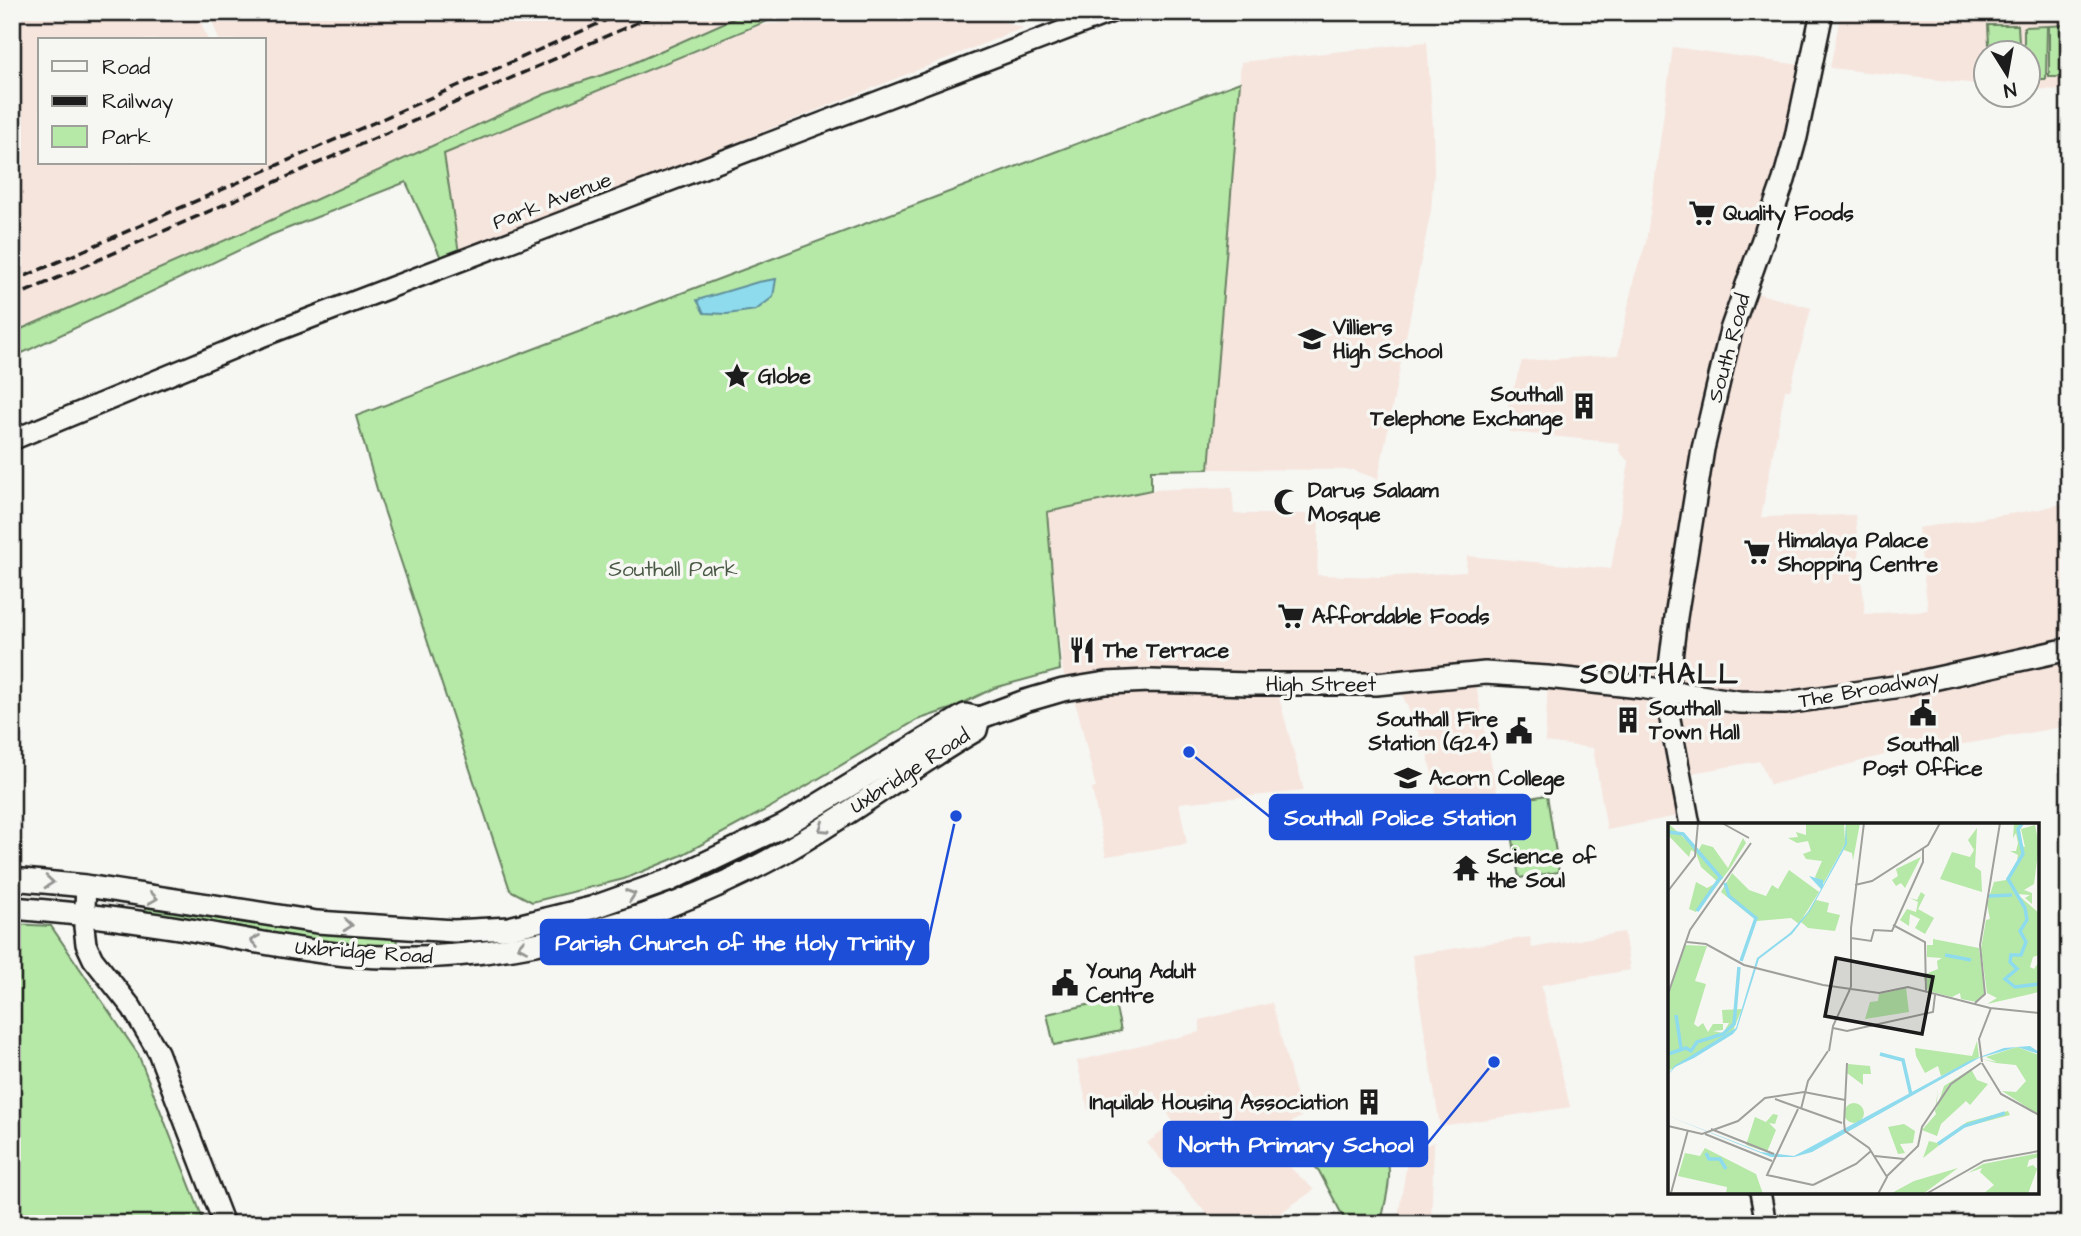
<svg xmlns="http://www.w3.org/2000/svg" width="2081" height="1236" viewBox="0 0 2081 1236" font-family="'Architects Daughter',sans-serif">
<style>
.built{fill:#f6e5dd}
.green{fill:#b6e8a7;stroke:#698262;stroke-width:2}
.water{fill:#8edbee;stroke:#608f9a;stroke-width:2}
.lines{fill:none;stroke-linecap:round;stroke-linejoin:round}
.secondary-casing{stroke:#1c1c1c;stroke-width:24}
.primary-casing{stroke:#1c1c1c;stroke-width:26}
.secondary{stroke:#f6f6f2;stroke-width:19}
.primary{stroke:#f6f6f2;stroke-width:21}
.rail{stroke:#1c1c1c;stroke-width:3.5;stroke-dasharray:10 5;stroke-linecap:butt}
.oneway{stroke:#949492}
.labels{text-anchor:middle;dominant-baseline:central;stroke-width:7;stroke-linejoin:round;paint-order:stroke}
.street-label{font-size:21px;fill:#1c1c1c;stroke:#f6f6f2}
.poi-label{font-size:21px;font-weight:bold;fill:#1c1c1c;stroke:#f6f6f2;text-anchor:start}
.park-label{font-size:21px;fill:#4a5946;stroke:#f6f6f2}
.district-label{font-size:28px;font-weight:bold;letter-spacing:2px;fill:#1c1c1c;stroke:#f6f6f2}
.inset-river{fill:none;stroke:#8edbee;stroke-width:3.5}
.inset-road{fill:none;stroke:#9f9f9c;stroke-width:2}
.view{fill:#1c1c1c;fill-opacity:0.15;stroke:#1c1c1c;stroke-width:3.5}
.inset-edge{fill:none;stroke:#1c1c1c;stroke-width:3.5}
.leader{fill:none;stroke:#1d4ed8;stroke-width:2.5}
.callout-dot{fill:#1d4ed8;stroke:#f6f6f2;stroke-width:2.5}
.callout{fill:#1d4ed8;stroke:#1d4ed8;stroke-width:2.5}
.callout-label{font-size:23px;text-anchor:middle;font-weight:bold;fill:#fff}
</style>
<rect width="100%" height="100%" fill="#f6f6f2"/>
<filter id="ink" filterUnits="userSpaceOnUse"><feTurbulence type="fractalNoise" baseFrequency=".0143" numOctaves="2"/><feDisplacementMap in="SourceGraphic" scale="14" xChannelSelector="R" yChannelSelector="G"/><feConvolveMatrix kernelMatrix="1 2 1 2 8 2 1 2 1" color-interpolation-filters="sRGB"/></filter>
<g filter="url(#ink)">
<!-- built -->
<g class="built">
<path d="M12 12H197L208 40H40V163H264V40H219L209 12H748L620 69 545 94 267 222 12 333Z"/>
<path d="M920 12H973L1023 28 459 253 444 154 760 25Z"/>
<path d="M1841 12H2069V90L2029 89 2028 52H1986V85L1830 68Z"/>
<path d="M1427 42 1433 128 1434 172 1431 210 1378 479 1353 470 1209 469 1241 62Z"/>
<path d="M1673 47 1808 66 1745 290 1811 308 1790 390H1785L1761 517 1855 515 1865 614 1928 610 1918 528 2036 510 2069 502V748L2062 727 1913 753 1911 748 1770 785 1760 761 1680 775 1687 814 1607 830 1593 748 1545 742 1548 683 1474 676 1497 791 1438 802 1428 755 1399 687 1277 690 1304 791 1179 803 1187 844 1106 856 1092 789 1096 788 1078 711 1063 672 1047 512 1151 490 1232 487 1234 514H1319L1317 575 1380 577 1466 572 1467 556 1611 569 1629 462 1619 451 1620 443 1510 432 1503 423 1522 361 1618 355 1634 278 1646 243Z"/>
<path d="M1624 932 1630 970 1541 985 1570 1107 1440 1126 1412 955 1530 937 1532 948Z"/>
<path d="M1272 1003 1302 1116 1261 1140 1314 1190 1264 1224H1215L1147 1143 1174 1123 1153 1091 1088 1110 1077 1061 1200 1032V1020Z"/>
<path d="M1434 1142 1431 1224H1397L1407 1163 1416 1149Z"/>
</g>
<!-- green -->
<g class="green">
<path d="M748 12H789L444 154 459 253 442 260 406 182 271 235 12 358V333L267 222 545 94 620 69Z"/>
<path d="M2018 25 2019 43 1989 44 1988 25Z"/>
<path d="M2069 25V77H2049V26Z"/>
<path d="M2047 26 2046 79H2029L2028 52H2024V27Z"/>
<path d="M1240 82 1209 469 1151 470V490L1047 512 1060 670 994 688 953 708 917 720 771 807 680 856 624 879 532 902 510 890 377 489 356 416Z"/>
<path d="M1547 795 1559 872 1519 878 1507 802Z"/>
<path d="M748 851 752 858C708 877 665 896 621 911 573 928 522 937 472 945V937Z"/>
<path d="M147 902 392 934 397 939 396 946 391 949 316 942 237 926 145 914Z"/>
<path d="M12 924 51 926 138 1054 205 1224H12Z"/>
<path d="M1114 999 1121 1031 1054 1045 1047 1014Z"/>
<path d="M1308 1136C1329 1138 1382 1137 1388 1163 1392 1181 1384 1205 1381 1224H1347L1319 1171 1300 1149 1298 1143 1301 1137Z"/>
</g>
<!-- water -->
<path class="water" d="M776 279 773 297 756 310 727 314 704 313 697 300 758 282Z"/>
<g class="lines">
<!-- secondary casing -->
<g class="secondary-casing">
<g id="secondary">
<path d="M12 440 261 337 1112 12"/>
<path d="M1667 691 1670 719 1690 825"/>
<path d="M86 886 84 927 86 944 93 959 132 1008 158 1052 224 1224"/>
<path d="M1760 1192 1766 1224"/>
</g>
</g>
<!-- primary casing -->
<g class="primary-casing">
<g id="primary">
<path d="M1667 691 1676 617 1703 449 1731 330 1784 180 1796 137 1822 12"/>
<path d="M979 718 1025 701 1063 690 1106 683 1150 681 1249 684H1376L1485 673 1547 677 1640 687 1739 702 1786 703 1901 686 2069 649"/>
<path d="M12 879 86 886 317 922 454 931 509 928 591 908 670 880 785 825 965 715 979 718"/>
<path d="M12 908C70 912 128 920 185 929 239 938 293 950 347 955 497 968 653 925 784 852 850 815 910 768 976 730L979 718"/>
</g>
</g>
<!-- secondary -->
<use href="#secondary" class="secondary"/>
<!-- primary -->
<use href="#primary" class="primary"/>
<!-- rail -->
<g class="rail">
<path d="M12 282 625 12"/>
<path d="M12 298 661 12"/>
</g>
</g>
<!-- one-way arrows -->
<defs><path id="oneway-chevron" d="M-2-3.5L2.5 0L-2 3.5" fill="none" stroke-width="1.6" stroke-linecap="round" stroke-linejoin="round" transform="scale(1.75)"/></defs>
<g class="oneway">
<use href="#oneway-chevron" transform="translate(823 828) rotate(147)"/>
<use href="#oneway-chevron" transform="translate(49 882) rotate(5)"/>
<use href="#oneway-chevron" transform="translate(631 895) rotate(-19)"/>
<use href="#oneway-chevron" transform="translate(153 898) rotate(8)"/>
<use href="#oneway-chevron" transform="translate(348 925) rotate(5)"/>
<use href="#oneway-chevron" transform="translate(255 941) rotate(-170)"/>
<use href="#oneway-chevron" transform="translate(522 946) rotate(169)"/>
</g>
</g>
<!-- icons -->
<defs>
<g id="supermarket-bare" transform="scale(2.1)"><path d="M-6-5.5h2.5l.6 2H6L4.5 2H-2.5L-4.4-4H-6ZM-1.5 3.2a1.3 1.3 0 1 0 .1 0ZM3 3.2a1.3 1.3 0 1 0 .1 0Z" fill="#1c1c1c" stroke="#f6f6f2" stroke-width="2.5" paint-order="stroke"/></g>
<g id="school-bare" transform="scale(2.1)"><path d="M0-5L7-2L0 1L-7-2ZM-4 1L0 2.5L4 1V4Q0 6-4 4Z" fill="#1c1c1c" stroke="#f6f6f2" stroke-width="2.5" paint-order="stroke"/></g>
<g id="sight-bare" transform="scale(2.1)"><path d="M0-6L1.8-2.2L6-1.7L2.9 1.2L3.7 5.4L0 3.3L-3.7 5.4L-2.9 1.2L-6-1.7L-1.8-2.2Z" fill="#1c1c1c" stroke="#f6f6f2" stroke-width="2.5" paint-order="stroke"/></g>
<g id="building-bare" transform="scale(2.1)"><path d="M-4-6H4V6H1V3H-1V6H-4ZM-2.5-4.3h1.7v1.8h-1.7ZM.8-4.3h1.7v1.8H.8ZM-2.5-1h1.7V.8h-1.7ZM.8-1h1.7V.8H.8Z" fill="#1c1c1c" stroke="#f6f6f2" stroke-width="2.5" paint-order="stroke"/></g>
<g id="mosque-bare" transform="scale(2.1)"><path d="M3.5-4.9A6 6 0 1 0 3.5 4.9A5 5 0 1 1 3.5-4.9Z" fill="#1c1c1c" stroke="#f6f6f2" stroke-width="2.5" paint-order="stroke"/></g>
<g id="restaurant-bare" transform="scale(2.1)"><path d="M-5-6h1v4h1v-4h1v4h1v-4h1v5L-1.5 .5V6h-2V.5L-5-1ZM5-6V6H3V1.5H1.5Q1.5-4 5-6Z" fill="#1c1c1c" stroke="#f6f6f2" stroke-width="2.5" paint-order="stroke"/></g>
<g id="civic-bare" transform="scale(2.1)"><path d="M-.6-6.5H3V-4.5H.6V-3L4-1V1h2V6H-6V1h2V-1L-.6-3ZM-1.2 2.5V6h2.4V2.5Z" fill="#1c1c1c" stroke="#f6f6f2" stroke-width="2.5" paint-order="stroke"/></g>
<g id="university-bare" transform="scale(2.1)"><path d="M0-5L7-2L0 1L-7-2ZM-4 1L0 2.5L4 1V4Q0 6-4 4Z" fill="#1c1c1c" stroke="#f6f6f2" stroke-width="2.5" paint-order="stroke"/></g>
<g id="temple-bare" transform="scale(2.1)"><path d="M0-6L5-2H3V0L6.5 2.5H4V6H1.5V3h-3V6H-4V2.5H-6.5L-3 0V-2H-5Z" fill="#1c1c1c" stroke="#f6f6f2" stroke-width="2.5" paint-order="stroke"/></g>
</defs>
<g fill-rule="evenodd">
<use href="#supermarket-bare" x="1702" y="213"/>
<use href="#school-bare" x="1312" y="339"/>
<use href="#sight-bare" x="737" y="376"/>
<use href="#building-bare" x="1584" y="406"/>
<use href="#mosque-bare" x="1287" y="502"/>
<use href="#supermarket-bare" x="1757" y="552"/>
<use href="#supermarket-bare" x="1291" y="616"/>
<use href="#restaurant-bare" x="1082" y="650"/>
<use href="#civic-bare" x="1923" y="713"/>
<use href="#building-bare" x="1628" y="720"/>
<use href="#civic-bare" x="1519" y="731"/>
<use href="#university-bare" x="1408" y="778"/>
<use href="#temple-bare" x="1466" y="868"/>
<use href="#civic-bare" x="1065" y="983"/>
<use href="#building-bare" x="1369" y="1102"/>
</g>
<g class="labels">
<!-- street labels -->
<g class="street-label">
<text transform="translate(552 201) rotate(-21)">Park Avenue</text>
<text transform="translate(1729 348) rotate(-75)">South Road</text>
<text x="1321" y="684">High Street</text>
<text transform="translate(1869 689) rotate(-10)">The Broadway</text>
<text transform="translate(910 771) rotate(-33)">Uxbridge Road</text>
<text transform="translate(364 952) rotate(4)">Uxbridge Road</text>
</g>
<!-- poi labels -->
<g class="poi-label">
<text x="1723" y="213">Quality Foods</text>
<text x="1333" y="327">Villiers<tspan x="1333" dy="24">High School</tspan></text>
<text x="758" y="376">Globe</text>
<text x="1563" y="394" text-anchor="end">Southall<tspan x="1563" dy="24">Telephone Exchange</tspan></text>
<text x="1308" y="490">Darus Salaam<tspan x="1308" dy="24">Mosque</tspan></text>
<text x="1778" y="540">Himalaya Palace<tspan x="1778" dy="24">Shopping Centre</tspan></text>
<text x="1312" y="616">Affordable Foods</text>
<text x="1103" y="650">The Terrace</text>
<text x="1649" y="708">Southall<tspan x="1649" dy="24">Town Hall</tspan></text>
<text x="1498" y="719" text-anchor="end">Southall Fire<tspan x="1498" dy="24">Station (G24)</tspan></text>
<text x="1923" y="744" text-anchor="middle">Southall<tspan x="1923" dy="24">Post Office</tspan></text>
<text x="1429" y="778">Acorn College</text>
<text x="1487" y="856">Science of<tspan x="1487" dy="24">the Soul</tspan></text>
<text x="1086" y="971">Young Adult<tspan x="1086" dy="24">Centre</tspan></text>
<text x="1348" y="1102" text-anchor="end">Inquilab Housing Association</text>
</g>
<!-- park labels -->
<g class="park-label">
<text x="673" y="569">Southall Park</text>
</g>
<!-- district labels -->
<g class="district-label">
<text x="1660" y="674">SOUTHALL</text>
</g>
</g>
<!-- overview -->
<g transform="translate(1668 823)">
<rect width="371" height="371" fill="#f6f6f2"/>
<path d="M0 0 30 28 34 21 45 24 60 45 75 15 78 20 61 47 28 89 21 86 28 59 39 65 50 59 33 44 28 30 23 27 21 34 0 12ZM138 0H176L177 21 155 61 147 54 154 38 138 36 135 31 143 28 140 18 129 20 120 15 130 14 128 9 138 12ZM178 0H192L185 37 184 30 176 27ZM346 0 355 1 352 7 354 23 357 24 353 6 367 2 371 22 366 61 356 67 364 70V81L357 75 362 72 349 71 371 90V132L365 134 362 144 366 146 371 139V169L319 181 329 175 319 170 313 126 318 97 322 96 319 81 326 59 338 57 349 38 350 32 342 28H348L350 20 348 10 345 15ZM309 5 307 44 313 48 314 69 272 56 284 29 302 34 306 27 300 17ZM253 34 237 65 233 60 228 63 224 57 230 53 228 46ZM121 47 151 69 131 101 123 95 89 98 53 69 64 50 81 67 98 73 104 62 110 66ZM253 69 257 72 250 86 266 95 257 111 247 105 252 96 242 91 241 103 232 97 239 86 248 89 250 79 242 75 249 77ZM148 77 161 80 159 89 172 92 167 108 140 105 133 99ZM265 116 311 125 317 170 309 179 293 176 292 170 284 174 260 168 255 152 270 146 269 138 274 135 259 134V122H265ZM16 122 39 123 27 158 38 161 26 201 30 204 35 200 40 209 45 201H55V207L45 208 55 210 61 200H55L54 187 74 186 64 210 0 248V174ZM238 165 241 189 197 196 202 179 210 178 211 171ZM309 218 311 234 273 253 270 243 257 250 248 233 247 225 304 233ZM349 224 371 232V292L334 268 348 269 358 258 348 242 328 240 314 236 329 239 318 234ZM180 241 202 243 203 251H195V262L179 250ZM303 246 309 257 320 261 302 282 298 278 273 301 269 313 254 307 268 291 267 288 270 266 268 287 276 263ZM176 290a10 10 0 1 1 20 0a10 10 0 1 1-20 0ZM340 288 342 292 293 305 255 335 261 318 269 320 299 299ZM105 291 110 292 107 301 101 300 108 307 99 329 78 322 87 294 98 299ZM236 301 247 308 245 320 232 321 237 330 230 331 220 304ZM37 325 88 351 95 371H58L59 364 10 353 17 330 32 333ZM371 330V334L361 337 359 344 365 342 369 346 360 371H315L326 362 312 349 314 345 300 350 315 341ZM290 345 255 371H222L246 358Z" fill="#b6e8a7"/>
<path d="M178 0 179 21 142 88 124 111 91 136 69 206 65 211 26 235 7 244 0 252 6 243 68 205 89 135 122 110 140 89 153 66 141 53 155 57V62L177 21ZM362 223 371 229V231L349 224 311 235 144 329 126 334H103L0 293 93 329 126 333 301 238 336 225Z" fill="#8edbee"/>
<path class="inset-river" d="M354 1 350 6 355 31 340 56 357 85 359 97 352 108 358 119 353 132H343L342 139 349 146 337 156 347 164 371 161M0 9 15 11 54 56M57 60 61 73 88 95 73 138M321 73 344 72M29 88 52 55M277 132 303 137M8 192 13 225M0 231 18 225 23 228 29 219 55 211 66 201 71 144M212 231 235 237 243 272M270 321 296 303 337 290M38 330 41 336H52L58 346"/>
<path class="inset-road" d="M54 0 81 15M187 62 204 58 260 22 272 0M0 68 27 33 30 0M225 102 257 119 258 169M183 115 203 118 206 107 224 108 255 39V25M19 119 38 121 76 142 155 162 211 170 240 164 322 185 371 190M183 164V105L196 0M0 171 22 107 83 20M307 180 317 171 312 122 332 0M165 205 179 208 265 189 267 172M161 228 165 203 183 164M314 239 311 216 323 185M314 240 333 271 371 292M107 276 174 300M130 286 99 352 145 362M133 286 140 258 160 228M176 299 177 308 201 325 219 354 210 371M176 301 179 240M0 303 34 311 70 298 97 275 136 269 177 277M43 306 106 331M37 311 104 338M207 333 236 336M219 353 250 323 254 304 283 261 313 240M145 362 188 341 203 328M3 370 20 307M258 371 316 338 371 328"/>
<path class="view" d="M168 135 265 154 254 211 157 193Z"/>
<rect width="371" height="371" class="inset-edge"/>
</g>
<!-- callouts -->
<path class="leader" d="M1189 752L1270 817M956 816L928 942M1494 1062L1427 1144"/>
<g class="callout-dot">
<circle cx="1189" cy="752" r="7"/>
<circle cx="956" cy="816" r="7"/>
<circle cx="1494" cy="1062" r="7"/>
</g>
<g class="callout">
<rect x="1270" y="795" width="260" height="44" rx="7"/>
<rect x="541" y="920" width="387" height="44" rx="7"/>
<rect x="1164" y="1122" width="263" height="44" rx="7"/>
</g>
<g class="callout-label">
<text x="1400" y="825">Southall Police Station</text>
<text x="735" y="950">Parish Church of the Holy Trinity</text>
<text x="1296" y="1152">North Primary School</text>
</g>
<!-- margin -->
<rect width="2081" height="1236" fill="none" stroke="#f6f6f2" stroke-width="42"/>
<rect x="21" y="21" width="2039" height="1194" fill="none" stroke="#1c1c1c" stroke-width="2.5" filter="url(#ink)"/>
<!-- legend -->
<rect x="38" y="38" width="228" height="126" fill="#f6f6f2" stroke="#9f9f9c" stroke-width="2"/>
<rect x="52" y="61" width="35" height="10" fill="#f6f6f2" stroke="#9f9f9c" stroke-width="2"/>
<text x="102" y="74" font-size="21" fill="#1c1c1c">Road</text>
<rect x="52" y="96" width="35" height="10" fill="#1c1c1c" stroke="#9f9f9c" stroke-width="2"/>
<text x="102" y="108" font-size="21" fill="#1c1c1c">Railway</text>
<rect x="52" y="126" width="35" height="21" fill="#b6e8a7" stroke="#9f9f9c" stroke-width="2"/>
<text x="102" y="144" font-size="21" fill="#1c1c1c">Park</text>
<!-- north arrow -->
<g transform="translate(2007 74) rotate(169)"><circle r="33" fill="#f6f6f2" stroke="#9f9f9c" stroke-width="2"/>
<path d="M0-5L12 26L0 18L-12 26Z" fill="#1c1c1c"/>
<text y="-10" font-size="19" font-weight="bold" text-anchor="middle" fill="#1c1c1c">N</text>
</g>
</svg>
